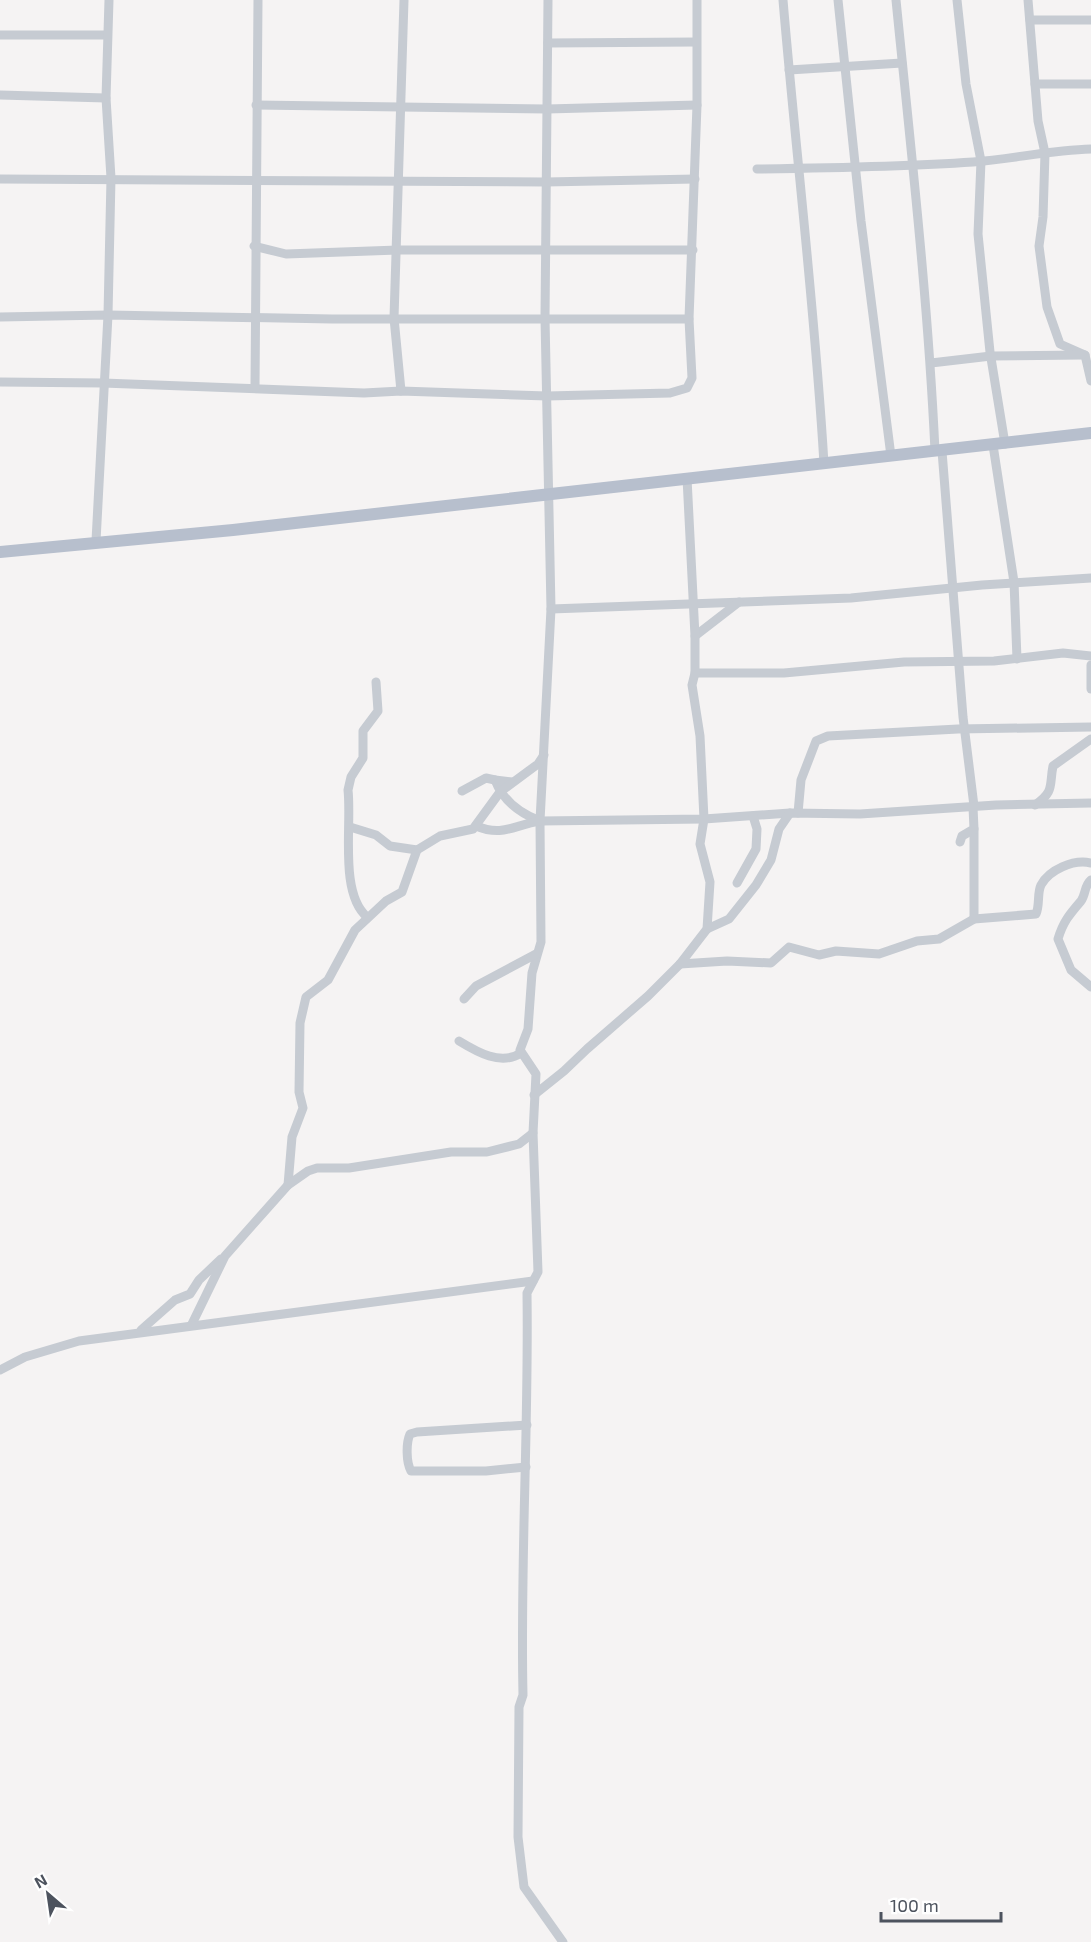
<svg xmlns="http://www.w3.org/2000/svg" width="1091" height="1942" viewBox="0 0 1091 1942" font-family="'Exo 2',sans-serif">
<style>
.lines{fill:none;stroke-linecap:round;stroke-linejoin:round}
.minor{stroke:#c6cbd2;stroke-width:9}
.major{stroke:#b7bfcd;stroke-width:12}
</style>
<rect width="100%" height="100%" fill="#f5f3f3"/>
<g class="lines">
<!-- minor -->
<g class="minor">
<path d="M548 0 545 318 551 609 540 821 541 942 532 973 528 1029 520 1050 536 1074 533 1133 538 1272 527 1293C529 1427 520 1561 523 1695L519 1707 518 1837 524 1887 563 1942"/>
<path d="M783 0C796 155 815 309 824 464"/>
<path d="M838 0 861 221 891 456"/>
<path d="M896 0C911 150 928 300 935 451"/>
<path d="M957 0 966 84 981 161 978 234 990 352 1005 444"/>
<path d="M1028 0 1038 121 1045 153 1043 217 1039 246 1047 307 1060 344 1085 355"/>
<path d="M1030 20H1091"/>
<path d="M0 35H107"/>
<path d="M548 43 696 42"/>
<path d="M789 70 902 63"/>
<path d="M1035 84H1091"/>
<path d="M0 95 106 98"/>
<path d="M256 105 547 109 697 105"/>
<path d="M757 169C829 168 901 167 973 162 1013 159 1051 150 1091 149"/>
<path d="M0 179 546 182 695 179"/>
<path d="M254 246 286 254 398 250H693"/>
<path d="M0 317 108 315 332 319H689"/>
<path d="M1085 355 1091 381"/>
<path d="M931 363 991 356 1082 355"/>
<path d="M0 382 103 383 364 393 401 391 547 396 670 393 687 388 692 378 689 319 697 105V0"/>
<path d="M255 388 258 0"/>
<path d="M401 391 394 318 404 0"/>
<path d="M993 445 1014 582 1017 659"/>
<path d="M942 451 963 717 974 806"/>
<path d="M96 541 108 315 111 178 106 98 109 0"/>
<path d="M551 609 851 598 982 585 1091 578"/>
<path d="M695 636 739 602"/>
<path d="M1091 665V689"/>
<path d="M695 673H784L904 662 994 661 1063 653 1091 656"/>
<path d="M512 782 495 780C503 801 519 813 540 821"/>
<path d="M462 791 486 778 495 780"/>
<path d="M1035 805C1055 791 1049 786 1053 766L1091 739"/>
<path d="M798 813 801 780 816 741 828 736 958 729 1091 727"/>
<path d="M476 826C503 837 514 825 540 821L704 819 790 813 860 814 996 805 1091 803"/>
<path d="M350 827 376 835 390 846 417 850"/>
<path d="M974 829V919"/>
<path d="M960 842 962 836 974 829 973 807"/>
<path d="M1091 880C1084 886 1086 894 1081 901 1069 915 1063 922 1058 939L1071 970 1091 987"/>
<path d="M737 883 756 849 757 829 753 816"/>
<path d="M367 917C339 893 352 825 348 790L351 777 363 758V731L378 711 376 682"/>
<path d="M707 929 729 919 756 885 771 860 779 829 790 813"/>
<path d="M680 964 727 961 771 963 789 947 819 955 836 951 879 954 917 941 939 939 974 919 1036 914C1040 905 1037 893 1041 885 1049 870 1073 859 1091 863"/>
<path d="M464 999 476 986 536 954"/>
<path d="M459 1041C477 1052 501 1066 521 1053"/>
<path d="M534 1095 564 1071 587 1049 648 996 680 964 707 929 710 882 700 844 704 819 700 736 692 685 695 673V636L687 478"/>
<path d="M288 1185 292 1137 303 1108 299 1092 300 1023 306 997 328 980 355 930 386 901 402 892 417 850 440 836 473 829 500 792 538 764 544 755"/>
<path d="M192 1324 225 1256 288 1185 308 1171 317 1168H349L451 1152H487L519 1144 533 1133"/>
<path d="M141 1330 175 1300 190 1294 199 1280 221 1259"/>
<path d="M0 1370 25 1357 79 1341 533 1281"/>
<path d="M526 1467 486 1471H411C406 1462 406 1443 410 1434L417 1432 527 1425"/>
</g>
<!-- major -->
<path class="major" d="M0 552 233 530 1091 433"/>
</g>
<!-- north arrow -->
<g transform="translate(48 1894) rotate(331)" stroke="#ffffff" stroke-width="4.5" paint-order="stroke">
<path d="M0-4.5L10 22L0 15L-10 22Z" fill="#4d535e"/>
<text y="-9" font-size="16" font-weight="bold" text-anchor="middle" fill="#4d535e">N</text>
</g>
<!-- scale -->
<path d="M881 1912v9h120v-9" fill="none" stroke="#4d535e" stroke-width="3"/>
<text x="890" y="1912" font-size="18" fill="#4d535e" stroke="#ffffff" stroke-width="4.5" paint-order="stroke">100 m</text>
</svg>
